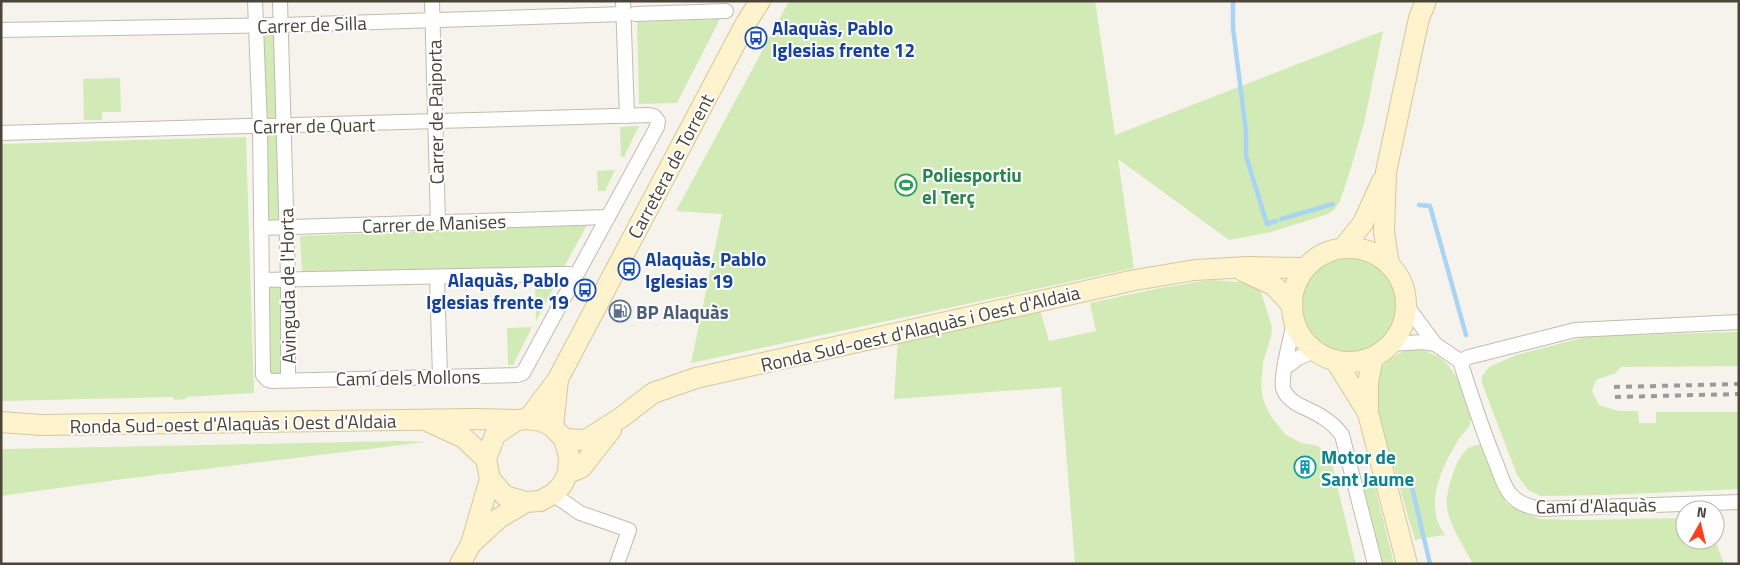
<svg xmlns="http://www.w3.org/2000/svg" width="1740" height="565" viewBox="0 0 1740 565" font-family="'Titillium Web',sans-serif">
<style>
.green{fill:#d2eab5}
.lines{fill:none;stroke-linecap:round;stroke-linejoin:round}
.stream{stroke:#a9d4f2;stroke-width:4.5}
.street-casing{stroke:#c2bbae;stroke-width:16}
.secondary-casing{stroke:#d6c79b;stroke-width:22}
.street{stroke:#fff;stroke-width:14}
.secondary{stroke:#fff3cd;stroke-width:20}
.rail{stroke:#9a9a9a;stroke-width:4;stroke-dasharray:6 6;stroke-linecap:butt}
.labels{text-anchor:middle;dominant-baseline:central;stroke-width:4;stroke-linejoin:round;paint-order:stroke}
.street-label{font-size:19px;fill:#4b4439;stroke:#fff}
.transit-label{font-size:19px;font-weight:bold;fill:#164399;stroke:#fff;text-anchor:start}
.leisure-label{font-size:19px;font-weight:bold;fill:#27864d;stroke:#fff;text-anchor:start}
.service-label{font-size:19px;font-weight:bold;fill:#4e5e75;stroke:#fff;text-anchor:start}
.culture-label{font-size:19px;font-weight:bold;fill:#0d838f;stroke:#fff;text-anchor:start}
</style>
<rect width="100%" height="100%" fill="#f6f3ec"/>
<!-- green -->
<g class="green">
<path d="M789 1H1095L1115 135 1383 31 1364 123 1350 171 1340 201 1334 210 1328 214 1271 232 1229 240 1118 159 1134 268 691 363 722 214 676 211Z"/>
<path d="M720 19 677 103 639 104 637 22Z"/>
<path d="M275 31 278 116 276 118H265L262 32Z"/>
<path d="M120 78 121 112H102V120H84L83 79Z"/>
<path d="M639 126 624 157H621L620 127Z"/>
<path d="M277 133 279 135 281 219C278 222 269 222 266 219L265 134Z"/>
<path d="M246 137 254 393 186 397V399L174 400 173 397 1 401V144Z"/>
<path d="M615 170 605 191H598L597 171Z"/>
<path d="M587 225 564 267 302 273 300 236Z"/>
<circle cx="1349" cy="306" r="49"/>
<path d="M1210 280 1240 282 1254 286 1261 292 1272 327 1271 336 1263 362 1261 385 1263 399 1270 415 1285 434 1301 443 1318 446 1328 454 1333 468 1356 564H1075L1061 387 894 399 898 338 1039 306 1049 341 1096 331 1090 303 1160 288Z"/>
<path d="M535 283H556L536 321Z"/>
<path d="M270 287H282L285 374 273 375 270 373 268 289Z"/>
<path d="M532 327 513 365H508L507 328Z"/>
<path d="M1739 332V366L1621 367 1616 373 1596 380 1592 391 1599 405 1618 411H1638L1639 423H1656V412H1739V489L1608 495 1540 496 1528 490 1517 475 1482 383V376L1489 367 1516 355 1589 336Z"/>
<path d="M1417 348C1426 351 1437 355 1444 361 1457 373 1474 406 1470 423 1468 431 1460 435 1457 442 1444 464 1428 495 1438 522 1439 526 1443 531 1445 535L1424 538 1415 540 1382 427 1374 391 1378 372 1386 361 1407 349Z"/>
<path d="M401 441 426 442 123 479 1 496V450L4 449Z"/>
<path d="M1482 444 1506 503 1526 514 1541 519 1579 520 1685 518V540H1715L1724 564H1473C1465 548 1449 525 1447 507 1445 492 1456 459 1467 449 1471 446 1477 445 1482 444Z"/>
<path d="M1375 487 1394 564H1383L1364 489Z"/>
</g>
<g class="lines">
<!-- stream -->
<g class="stream">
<path d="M1233 1V28L1246 132V156L1267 224 1276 221"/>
<path d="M1419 205 1430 206 1466 335"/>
<path d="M1281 219 1333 204"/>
<path d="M1411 483 1430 564"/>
</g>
<!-- street casing -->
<g class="street-casing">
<g id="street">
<path d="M280 1 288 279V380"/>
<path d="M432 1 438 223"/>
<path d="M623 1 627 116"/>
<path d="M635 14 726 11"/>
<path d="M1 30 281 25 624 14"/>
<path d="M1 133 247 126C263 126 278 126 294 125L649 115 654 116 658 121 657 127 523 373 517 375 272 381 268 380 263 375 260 126 255 1"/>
<path d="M261 228 608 217"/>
<path d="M437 277 440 376"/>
<path d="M262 280 561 274H569L575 276"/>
<path d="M1406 305 1435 344 1460 361"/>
<path d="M1294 322C1291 338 1281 372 1283 388 1285 396 1294 403 1301 406 1318 414 1331 420 1342 435L1375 564"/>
<path d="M1391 344 1423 342 1435 344"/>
<path d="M1460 361C1471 395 1482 430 1496 463 1500 473 1503 486 1511 495 1519 504 1529 507 1541 509L1739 502"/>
<path d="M1460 361 1469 357 1575 330 1739 322"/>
<path d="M1285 368 1298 358 1314 351"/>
<path d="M553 494 580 513 629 530 617 564"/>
</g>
</g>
<!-- secondary casing -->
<g class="secondary-casing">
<g id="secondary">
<path d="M1344 247 1363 223 1382 181"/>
<circle cx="1349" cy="305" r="57"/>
<path d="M1389 265 1384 232 1386 172 1419 18 1426 1"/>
<path d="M1243 271 1273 285 1291 304"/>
<path d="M1373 357 1368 382V413L1407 564"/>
<path d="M1335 360 1368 413"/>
<path d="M528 419 558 379 746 23 760 1"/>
<path d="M1 422 41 425 474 419 517 420"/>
<path d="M429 422 464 438 486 459"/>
<path d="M553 427 558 379"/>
<path d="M564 439 586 440 622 417 653 393 696 378 1135 280 1195 270 1248 267 1305 268"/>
<path d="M568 473 581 468 611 430"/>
<path d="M471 544 499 518 526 502 540 501 553 494 562 485 568 473 569 456 564 439 553 427 541 421 528 419 517 420 495 435 486 459 490 479 505 496 526 502"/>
<path d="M460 564 471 544 490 479"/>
</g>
</g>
<!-- street -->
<use href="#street" class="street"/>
<!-- secondary -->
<use href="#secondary" class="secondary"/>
<!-- rail -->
<g class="rail">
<path d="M1614 387 1739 384"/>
<path d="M1615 397 1739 394"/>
</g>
</g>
<!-- icons -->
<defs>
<g id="bus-ring" transform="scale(1.125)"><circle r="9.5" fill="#fff" stroke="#1a4fb4" stroke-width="1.5"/><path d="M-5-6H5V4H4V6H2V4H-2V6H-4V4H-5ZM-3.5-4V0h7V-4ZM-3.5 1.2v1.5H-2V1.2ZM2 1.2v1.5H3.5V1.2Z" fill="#1a4fb4"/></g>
<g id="stadium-ring" transform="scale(1.125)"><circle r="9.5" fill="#fff" stroke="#2e9e5b" stroke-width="1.5"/><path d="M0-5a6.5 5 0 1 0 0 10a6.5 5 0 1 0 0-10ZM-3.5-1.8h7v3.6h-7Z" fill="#2e9e5b"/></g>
<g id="fuel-ring" transform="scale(1.125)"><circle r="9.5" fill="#fff" stroke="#5c6f8a" stroke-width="1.5"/><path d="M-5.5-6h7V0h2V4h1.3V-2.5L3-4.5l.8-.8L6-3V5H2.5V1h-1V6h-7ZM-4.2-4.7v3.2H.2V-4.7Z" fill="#5c6f8a"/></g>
<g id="building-ring" transform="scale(1.125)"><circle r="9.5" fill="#fff" stroke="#0f9aa8" stroke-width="1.5"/><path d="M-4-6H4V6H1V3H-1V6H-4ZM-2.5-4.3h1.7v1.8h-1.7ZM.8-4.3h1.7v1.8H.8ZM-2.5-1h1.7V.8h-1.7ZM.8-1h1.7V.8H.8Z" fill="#0f9aa8"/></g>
</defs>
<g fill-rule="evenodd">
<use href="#bus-ring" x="756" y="38"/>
<use href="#stadium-ring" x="906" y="185"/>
<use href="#bus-ring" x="629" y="269"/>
<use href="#bus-ring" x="585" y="290"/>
<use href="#fuel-ring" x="620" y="311"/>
<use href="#building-ring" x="1305" y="467"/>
</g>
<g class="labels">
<!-- street labels -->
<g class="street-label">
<text transform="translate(312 24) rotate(-2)">Carrer de Silla</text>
<text transform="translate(435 112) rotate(-91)">Carrer de Paiporta</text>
<text transform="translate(314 125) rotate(-1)">Carrer de Quart</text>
<text transform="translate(670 166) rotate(-62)">Carretera de Torrent</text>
<text transform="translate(434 223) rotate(-2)">Carrer de Manises</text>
<text transform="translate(287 286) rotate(-91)">Avinguda de l'Horta</text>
<text transform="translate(920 328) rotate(-13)">Ronda Sud-oest d'Alaquàs i Oest d'Aldaia</text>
<text transform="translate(408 377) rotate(-1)">Camí dels Mollons</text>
<text transform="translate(233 423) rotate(-1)">Ronda Sud-oest d'Alaquàs i Oest d'Aldaia</text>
<text transform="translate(1596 505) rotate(-1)">Camí d'Alaquàs</text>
</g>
<!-- transit labels -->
<g class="transit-label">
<text x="772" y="27">Alaquàs, Pablo<tspan x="772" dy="22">Iglesias frente 12</tspan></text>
<text x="645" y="258">Alaquàs, Pablo<tspan x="645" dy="22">Iglesias 19</tspan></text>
<text x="569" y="279" text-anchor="end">Alaquàs, Pablo<tspan x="569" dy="22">Iglesias frente 19</tspan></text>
</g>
<!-- leisure labels -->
<g class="leisure-label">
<text x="922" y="174">Poliesportiu<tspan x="922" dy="22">el Terç</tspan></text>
</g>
<!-- service labels -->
<g class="service-label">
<text x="636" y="311">BP Alaquàs</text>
</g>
<!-- culture labels -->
<g class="culture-label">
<text x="1321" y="456">Motor de<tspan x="1321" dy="22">Sant Jaume</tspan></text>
</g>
</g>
<!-- border -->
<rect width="1740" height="565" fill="none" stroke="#4b4439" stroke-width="5"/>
<!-- north arrow -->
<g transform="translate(1700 525) rotate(8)"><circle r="24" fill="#ffffff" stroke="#b7b4b0"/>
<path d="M0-4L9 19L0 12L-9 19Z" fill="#fc3f1d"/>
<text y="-8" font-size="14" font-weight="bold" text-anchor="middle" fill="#4b4439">N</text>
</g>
</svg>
